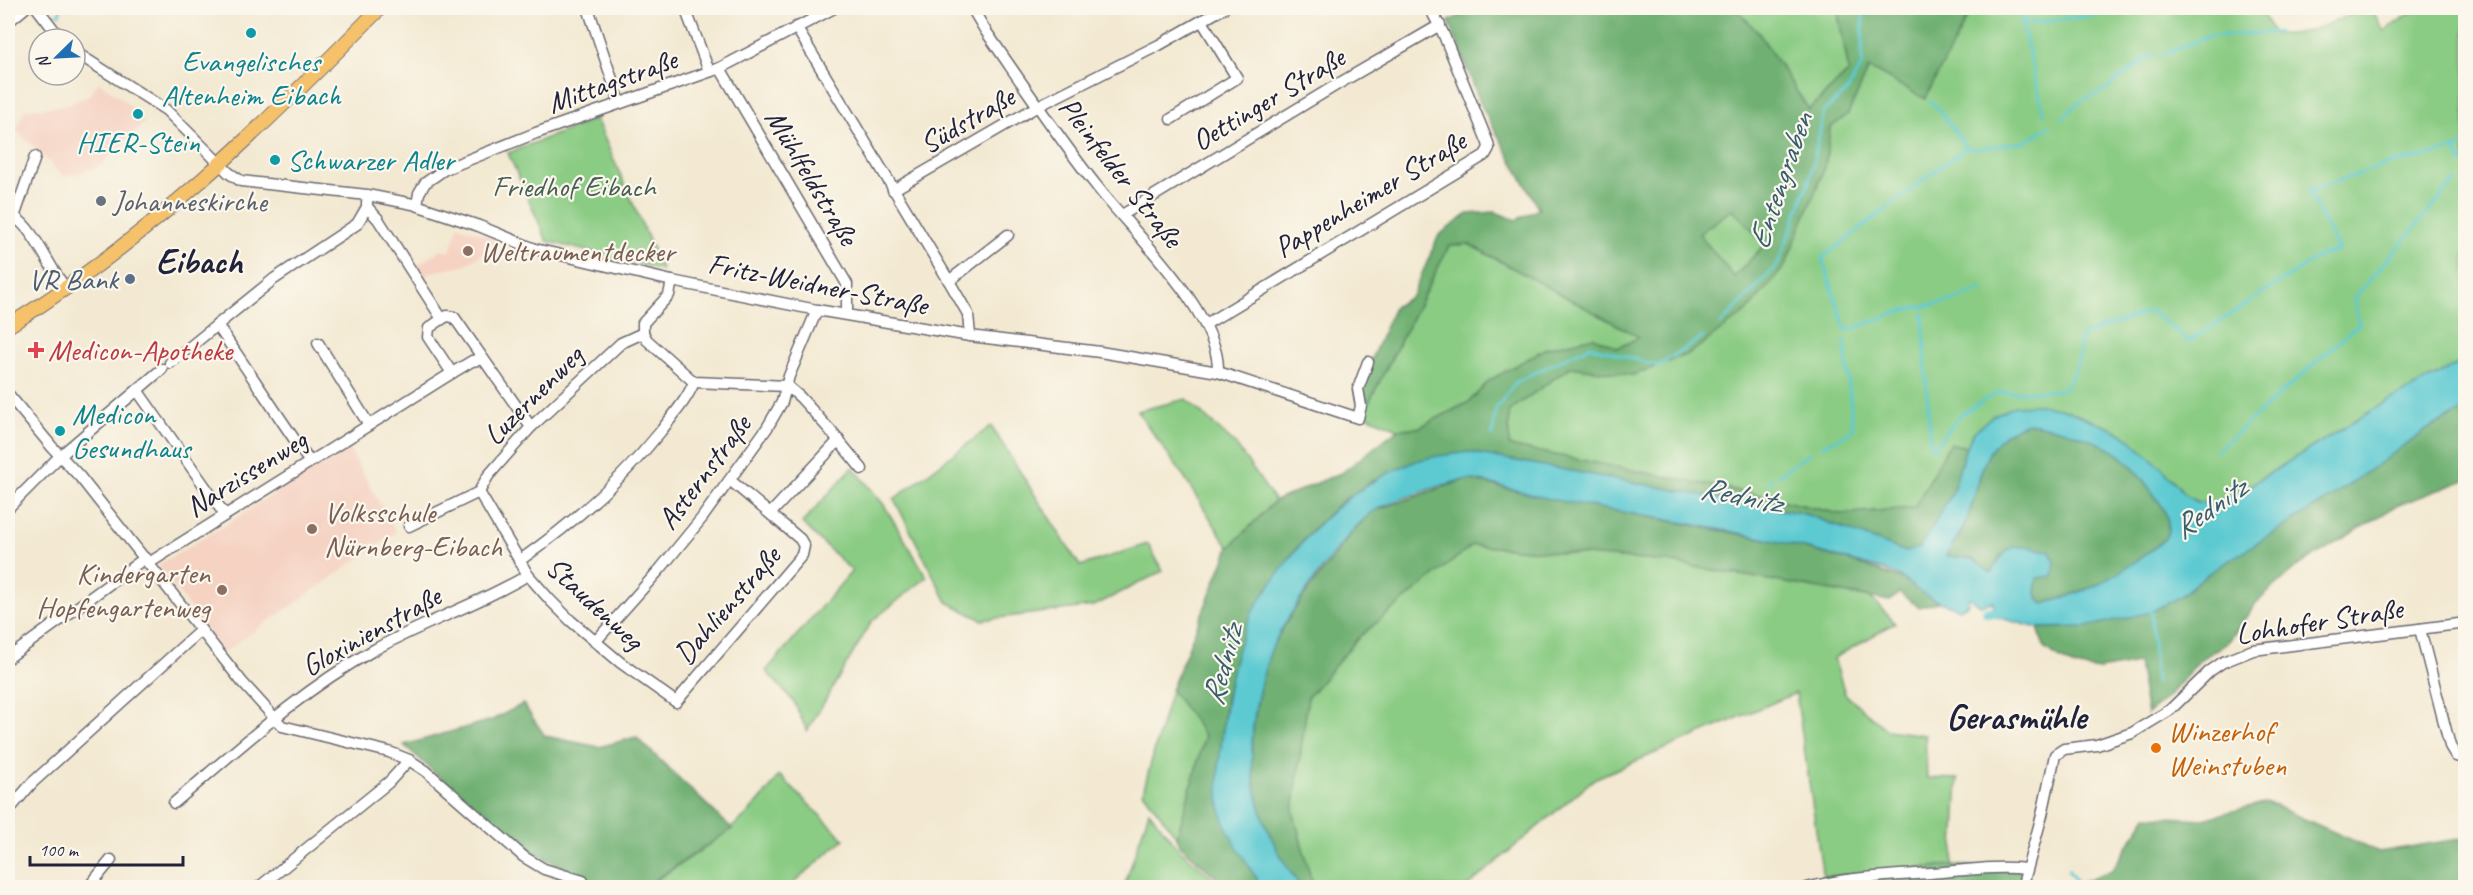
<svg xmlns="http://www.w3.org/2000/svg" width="2473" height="895" viewBox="0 0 2473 895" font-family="Caveat,sans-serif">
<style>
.built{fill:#f5d2c2}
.green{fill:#8bcc84;stroke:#567760;stroke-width:1.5}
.forest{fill:#70b072;stroke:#496956;stroke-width:1.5;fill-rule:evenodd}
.water{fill:#5dcad2;stroke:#407686;stroke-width:1.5;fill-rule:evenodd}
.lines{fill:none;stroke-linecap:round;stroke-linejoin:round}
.stream{stroke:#5dcad2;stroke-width:3}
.canal{stroke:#5dcad2;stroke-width:10}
.minor-casing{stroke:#6b6870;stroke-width:13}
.major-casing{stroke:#6b6870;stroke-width:16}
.minor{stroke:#fff;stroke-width:10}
.major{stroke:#f5c16b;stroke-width:14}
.culture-dot{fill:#0f9aa8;stroke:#fbf7ec;stroke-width:2}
.worship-dot{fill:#6b7280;stroke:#fbf7ec;stroke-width:2}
.education-dot{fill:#8d6e63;stroke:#fbf7ec;stroke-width:2}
.service-dot{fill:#5c6f8a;stroke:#fbf7ec;stroke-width:2}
.health-dot{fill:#e0444e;stroke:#fbf7ec;stroke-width:2}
.food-dot{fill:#e8710a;stroke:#fbf7ec;stroke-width:2}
.labels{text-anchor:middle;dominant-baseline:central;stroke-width:4.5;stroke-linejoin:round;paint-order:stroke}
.culture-label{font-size:30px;fill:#0d838f;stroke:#fbf7ec}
.street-label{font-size:30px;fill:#22223b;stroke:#fbf7ec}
.park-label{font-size:30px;fill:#475e55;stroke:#fbf7ec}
.worship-label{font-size:30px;fill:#5b616d;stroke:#fbf7ec;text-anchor:start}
.education-label{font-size:30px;fill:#785e54;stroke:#fbf7ec;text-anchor:start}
.service-label{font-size:30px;fill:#4e5e75;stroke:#fbf7ec;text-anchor:end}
.health-label{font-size:30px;fill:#be3a42;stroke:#fbf7ec;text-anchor:start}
.food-label{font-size:30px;fill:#c56008;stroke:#fbf7ec;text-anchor:start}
.water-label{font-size:32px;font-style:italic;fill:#375d70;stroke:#fbf7ec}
.district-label{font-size:36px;font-weight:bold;fill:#22223b;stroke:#fbf7ec}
</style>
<rect width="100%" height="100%" fill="#fbf7ec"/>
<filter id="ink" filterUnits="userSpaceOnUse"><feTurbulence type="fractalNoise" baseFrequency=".0167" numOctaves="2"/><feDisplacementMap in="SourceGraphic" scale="12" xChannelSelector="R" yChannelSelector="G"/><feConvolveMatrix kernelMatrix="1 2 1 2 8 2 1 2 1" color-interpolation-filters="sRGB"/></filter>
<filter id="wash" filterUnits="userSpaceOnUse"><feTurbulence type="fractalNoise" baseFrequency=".008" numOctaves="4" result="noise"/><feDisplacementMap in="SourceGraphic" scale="24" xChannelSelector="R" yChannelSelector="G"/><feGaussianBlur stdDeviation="1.35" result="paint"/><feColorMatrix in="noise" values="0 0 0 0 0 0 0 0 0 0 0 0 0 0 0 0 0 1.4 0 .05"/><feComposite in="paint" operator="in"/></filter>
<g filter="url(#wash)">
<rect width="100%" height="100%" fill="#f3e9d2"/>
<!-- built -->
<g class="built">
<path d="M99 82 125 101 145 122 100 166 64 177 16 130 25 109 62 106 88 96Z"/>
<path d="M458 226 487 235 497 244 464 266 432 272 423 278 415 267 441 249 450 252Z"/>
<path d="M347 445 396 533 223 653 158 565 227 524Z"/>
</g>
<!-- green -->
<g class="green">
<path d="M1735 8H1837L1849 71 1809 110 1758 32Z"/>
<path d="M1972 8H2259L2274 34C2307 37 2335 21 2365 8H2371L2384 31 2418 8H2465V360L2384 403 2236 494 2212 504 2198 502 2187 496 2161 467 1974 432 1966 447 1950 443 1914 508 1840 514 1759 495 1509 446V410L1571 367 1633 375 1690 353 1825 167 1830 128 1848 114 1869 68 1925 98Z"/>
<path d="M596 119 662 270 547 241 508 153Z"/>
<path d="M1733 209 1765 244 1734 278 1698 234Z"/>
<path d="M1468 244 1640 337 1618 348 1594 337 1490 380 1469 402 1418 428 1398 429 1369 417 1366 408 1449 246Z"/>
<path d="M1186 399 1236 445 1275 501 1229 548 1182 474 1137 411Z"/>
<path d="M991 426 1080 566 1148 544 1163 571 1094 606 982 620 947 602 894 499Z"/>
<path d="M853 467 884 505 927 577 872 621 807 731 794 702 766 671 852 571 802 523Z"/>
<path d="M1472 545 1667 562 1871 598 1895 623 1834 658 1845 694 1887 730 1925 735 1927 778 1958 779 1953 865 1823 877 1796 693 1594 779 1467 887H1316L1311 879 1293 811 1308 697 1359 637Z"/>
<path d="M1171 690 1205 735 1177 837 1143 792Z"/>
<path d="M779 775 844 839 789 887 644 888C693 855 748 826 779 775Z"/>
<path d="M1149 811 1178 848 1223 887H1124Z"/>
</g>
<!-- forest -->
<g class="forest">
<path d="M1475 8H1735L1758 32 1809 110 1849 71 1837 8H1972L1925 99 1869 68 1848 114 1830 128 1825 167 1785 266 1747 311 1690 353 1633 375 1570 367 1509 411V446L1759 495 1840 514 1914 508 1950 443 1966 447 1952 494 1920 547 1906 552 1805 514 1468 452 1374 480 1342 501 1312 530 1289 558 1235 659 1226 696 1218 777 1261 887H1227L1181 846 1177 837 1205 736 1171 690 1229 548 1275 501 1343 472 1398 429 1418 428 1469 402 1490 380 1546 348 1594 337 1618 348 1639 337 1469 244 1449 246 1366 408 1363 378 1394 307 1412 296 1439 235 1468 214 1495 212 1516 220 1539 209 1481 105 1449 21ZM1732 209 1765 244 1734 277 1699 234Z"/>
<path d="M2465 409V480L2396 506 2298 566 2256 603 2229 641 2199 661 2170 695 2147 714 2138 663 2099 670 2072 666 2045 649 2038 628 2086 627 2179 597 2207 574 2428 429Z"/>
<path d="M2028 423C2057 427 2100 438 2122 457 2136 469 2147 484 2157 499 2165 509 2172 524 2166 537 2161 545 2109 581 2099 584 2081 592 2062 599 2043 604 2034 596 2035 589 2037 578L2000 556 1991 573 1973 559 1946 556C1953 545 1962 532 1967 520 1982 479 1979 439 2028 423Z"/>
<path d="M1467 479 1547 498 1782 542 1850 561 1904 580 1938 602 1919 607 1899 593 1890 601 1667 562 1472 545 1359 637 1308 697 1293 811 1311 879 1316 887 1301 888 1271 842 1260 809 1253 778 1251 742 1260 683 1272 646 1294 610 1352 532 1373 511Z"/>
<path d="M523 704 545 736 599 747 636 737 732 829 644 887H571L554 883 563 867C502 840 453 788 404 745L492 720Z"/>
<path d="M2266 802 2379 852 2465 838V887H2075L2076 884 2112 870 2147 816 2204 819Z"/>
<path d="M1953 865 2025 871 2021 887 1791 888 1823 877Z"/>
</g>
<!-- water -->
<path class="water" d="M2465 360V409L2428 429 2330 498 2207 574 2179 597 2151 612 2086 627 2038 628 1996 617 1993 602 1980 605 1969 597 1968 604 1960 609C1945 604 1930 599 1917 590 1913 587 1909 583 1905 580 1891 570 1868 566 1851 561 1753 531 1651 518 1550 499 1532 496 1478 477 1464 480 1447 483 1384 503 1371 513 1344 534 1280 623 1269 656 1240 743 1246 813 1301 887H1261C1248 861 1225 836 1220 806 1216 780 1220 755 1223 729 1227 690 1234 650 1251 615 1257 602 1266 591 1274 580 1311 526 1351 486 1414 462 1430 455 1451 455 1468 452L1805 514 1906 552 1920 547 1952 494 1966 447 1974 432 1992 416 2015 406 2039 405 2061 408 2122 433 2161 467 2187 496 2198 502 2212 503 2236 494 2384 403ZM2028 423C2056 427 2100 439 2122 457 2136 469 2147 484 2157 499 2165 509 2172 524 2166 537 2162 545 2109 580 2099 584 2081 592 2062 599 2043 604 2034 596 2035 589 2037 578L2053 576 2055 561 2049 551C2014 544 2010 541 1991 573L1973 559 1946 556C1953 544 1962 532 1967 520 1982 479 1979 439 2028 423Z"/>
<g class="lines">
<!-- stream -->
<g class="stream">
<path d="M2023 8 2022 24 2044 114"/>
<path d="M2457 8 2466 17"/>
<path d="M59 14 61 8"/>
<path d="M2022 24 2161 8"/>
<path d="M2163 54 2210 36 2278 32"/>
<path d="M1930 102 1938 108 1966 147"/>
<path d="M2061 119 2078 103 2103 91 2150 56 2155 55"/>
<path d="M2456 149 2462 164"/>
<path d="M1983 289 1952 301 1904 310 1846 331 1822 258 1966 147 1972 149 2025 142 2050 126"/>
<path d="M1923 314 1930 445 1934 448 1960 415 1997 393 2062 390C2076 375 2081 359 2080 339L2085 334 2150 311 2190 341 2323 254 2339 250 2308 191 2385 165 2456 149 2466 144"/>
<path d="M1721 324 1778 264 1810 179 1824 111 1847 91 1862 65 1863 8"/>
<path d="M1492 436 1496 409 1516 382 1590 346 1658 366 1703 337"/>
<path d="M1822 446 1853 431 1845 341"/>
<path d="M2216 451 2359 324 2354 298 2455 181"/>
<path d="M1778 475 1811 452"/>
<path d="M1769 482 1772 480"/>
<path d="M2151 612 2156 683"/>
<path d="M2068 869 2080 888"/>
</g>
<!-- canal -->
<path class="canal" d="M1987 612 2009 613"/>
</g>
</g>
<g filter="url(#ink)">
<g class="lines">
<!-- minor casing -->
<g class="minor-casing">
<g id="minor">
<path d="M37 8 61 39"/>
<path d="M588 8 620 103"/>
<path d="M685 8 709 71"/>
<path d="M972 8 985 30C1022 83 1058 138 1099 189 1133 232 1221 315 1218 372"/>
<path d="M8 22 25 8"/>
<path d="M796 27 949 281 968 314 970 336"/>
<path d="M75 52 166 110 229 173 241 181 367 195 413 204 479 226 535 249 672 281 817 310 970 336 1100 352 1218 372 1358 418 1361 406 1358 389 1368 362"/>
<path d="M720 68 847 284V314"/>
<path d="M1171 119 1237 78 1202 21"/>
<path d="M35 157 14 217C34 228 49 268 65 287"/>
<path d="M893 190 1038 106 1159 45 1224 8"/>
<path d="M417 205 419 193 425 183 445 169 536 133 720 68 834 8"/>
<path d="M367 207 378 219 442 319 447 316 454 317 531 427"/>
<path d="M1122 215 1338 84 1440 25"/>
<path d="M949 281 1008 235"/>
<path d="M442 319 429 328 428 337 452 373"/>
<path d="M1206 324 1485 155 1489 148 1488 143 1443 33 1430 8"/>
<path d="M217 325 309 461"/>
<path d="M643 333 647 340 694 382 787 386 800 397 829 429 862 469"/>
<path d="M643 333V323L669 295 672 281"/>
<path d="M318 343 369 425"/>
<path d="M170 363 274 279 357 224 367 207V202"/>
<path d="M137 390 225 515"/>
<path d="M8 394 52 447 80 477 242 682 282 726 389 752 409 760 426 771 524 857 544 869 583 881"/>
<path d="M479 492 528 575 550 600 571 621 621 663 676 702 802 555 804 546 800 539 731 481"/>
<path d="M8 508 60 456 162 369"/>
<path d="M771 513 839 440"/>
<path d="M409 526 479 492 488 476 531 427 621 343 643 333"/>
<path d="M519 561C572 524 620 482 661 431 673 415 687 400 694 382"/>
<path d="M149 563 452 373 472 361 483 359"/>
<path d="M2420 629 2450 746 2456 756 2466 759"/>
<path d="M595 642 661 568 702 518 767 428 782 402 789 376 817 310"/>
<path d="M8 658 145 558"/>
<path d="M174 803C238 749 299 692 372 651 423 622 478 605 528 575"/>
<path d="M8 811 32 783 201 630"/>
<path d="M88 888 111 860"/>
<path d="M258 888 389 782 409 760"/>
<path d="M1807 888C1846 877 1889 876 1930 873 1962 871 1995 865 2026 869"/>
<path d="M2022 888 2042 815 2055 755 2064 749 2097 745 2132 733 2170 710 2210 671 2223 662 2253 650 2466 623"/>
</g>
</g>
<!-- major casing -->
<g class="major-casing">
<path id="major" d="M8 326C148 240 265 125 380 8"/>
</g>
<!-- minor -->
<use href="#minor" class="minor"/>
<!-- major -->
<use href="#major" class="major"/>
</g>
</g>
<!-- markers -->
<g class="culture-dot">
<circle cx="251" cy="33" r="6"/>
<circle cx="138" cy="114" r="6"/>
<circle cx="275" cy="160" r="6"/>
<circle cx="60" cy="431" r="6"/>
</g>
<circle class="worship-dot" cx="101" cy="201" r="6"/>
<g class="education-dot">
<circle cx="468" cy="251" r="6"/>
<circle cx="312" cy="529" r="6"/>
<circle cx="222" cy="590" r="6"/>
</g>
<circle class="service-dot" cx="130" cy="279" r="6"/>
<path class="health-dot" d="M33 341h6v6h6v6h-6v6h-6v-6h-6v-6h6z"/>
<circle class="food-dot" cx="2156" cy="748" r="6"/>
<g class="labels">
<!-- culture labels -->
<g class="culture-label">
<text x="251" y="61">Evangelisches<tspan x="251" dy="34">Altenheim Eibach</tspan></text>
<text x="138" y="142">HIER-Stein</text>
<text x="287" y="160" text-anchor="start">Schwarzer Adler</text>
<text x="72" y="414" text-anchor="start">Medicon<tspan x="72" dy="34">Gesundhaus</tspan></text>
</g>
<!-- street labels -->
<g class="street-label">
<text transform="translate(612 81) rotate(-20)">Mittagstraße</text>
<text transform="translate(1268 99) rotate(-31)">Oettinger Straße</text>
<text transform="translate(967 120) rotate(-30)">Südstraße</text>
<text transform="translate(1121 172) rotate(52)">Pleinfelder Straße</text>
<text transform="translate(812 177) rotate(59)">Mühlfeldstraße</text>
<text transform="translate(1370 194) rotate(-31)">Pappenheimer Straße</text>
<text transform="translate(818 284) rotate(11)">Fritz-Weidner-Straße</text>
<text transform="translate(533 395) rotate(-45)">Luzernenweg</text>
<text transform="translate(704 472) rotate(-53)">Asternstraße</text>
<text transform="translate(246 473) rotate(-32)">Narzissenweg</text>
<text transform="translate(595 603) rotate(43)">Staudenweg</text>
<text transform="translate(727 605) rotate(-49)">Dahlienstraße</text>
<text transform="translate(2319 621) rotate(-9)">Lohhofer Straße</text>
<text transform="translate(371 631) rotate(-29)">Gloxinienstraße</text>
</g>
<!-- park labels -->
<g class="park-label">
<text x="574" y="186">Friedhof Eibach</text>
</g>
<!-- worship labels -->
<g class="worship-label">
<text x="113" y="201">Johanneskirche</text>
</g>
<!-- education labels -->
<g class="education-label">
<text x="480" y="251">Weltraumentdecker</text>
<text x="324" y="512">Volksschule<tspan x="324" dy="34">Nürnberg-Eibach</tspan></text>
<text x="210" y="573" text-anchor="end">Kindergarten<tspan x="210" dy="34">Hopfengartenweg</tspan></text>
</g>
<!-- service labels -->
<g class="service-label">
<text x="118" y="279">VR Bank</text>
</g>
<!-- health labels -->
<g class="health-label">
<text x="48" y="350">Medicon-Apotheke</text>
</g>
<!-- food labels -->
<g class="food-label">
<text x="2168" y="731">Winzerhof<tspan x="2168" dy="34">Weinstuben</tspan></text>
</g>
<!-- water labels -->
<g class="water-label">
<text transform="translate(1780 181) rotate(-71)">Entengraben</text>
<text transform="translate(1741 495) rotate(11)">Rednitz</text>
<text transform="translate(2209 508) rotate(-35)">Rednitz</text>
<text transform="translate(1222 665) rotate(-75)">Rednitz</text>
</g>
<!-- district labels -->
<g class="district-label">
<text x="199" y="261">Eibach</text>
<text x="2016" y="717">Gerasmühle</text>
</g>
</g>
<!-- margin -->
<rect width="2473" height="895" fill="none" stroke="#fbf7ec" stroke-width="30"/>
<!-- north arrow -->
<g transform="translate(57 57) rotate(246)"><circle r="28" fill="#fbf7ec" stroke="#a4a2a5" stroke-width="1.5"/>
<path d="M0-4.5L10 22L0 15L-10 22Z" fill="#1f6fb2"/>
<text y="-9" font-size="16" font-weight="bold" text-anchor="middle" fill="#22223b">N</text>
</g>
<!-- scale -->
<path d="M30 856v9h153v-9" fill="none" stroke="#22223b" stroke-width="3"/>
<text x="39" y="856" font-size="18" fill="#22223b" stroke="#fbf7ec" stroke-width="4.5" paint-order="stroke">100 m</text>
</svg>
